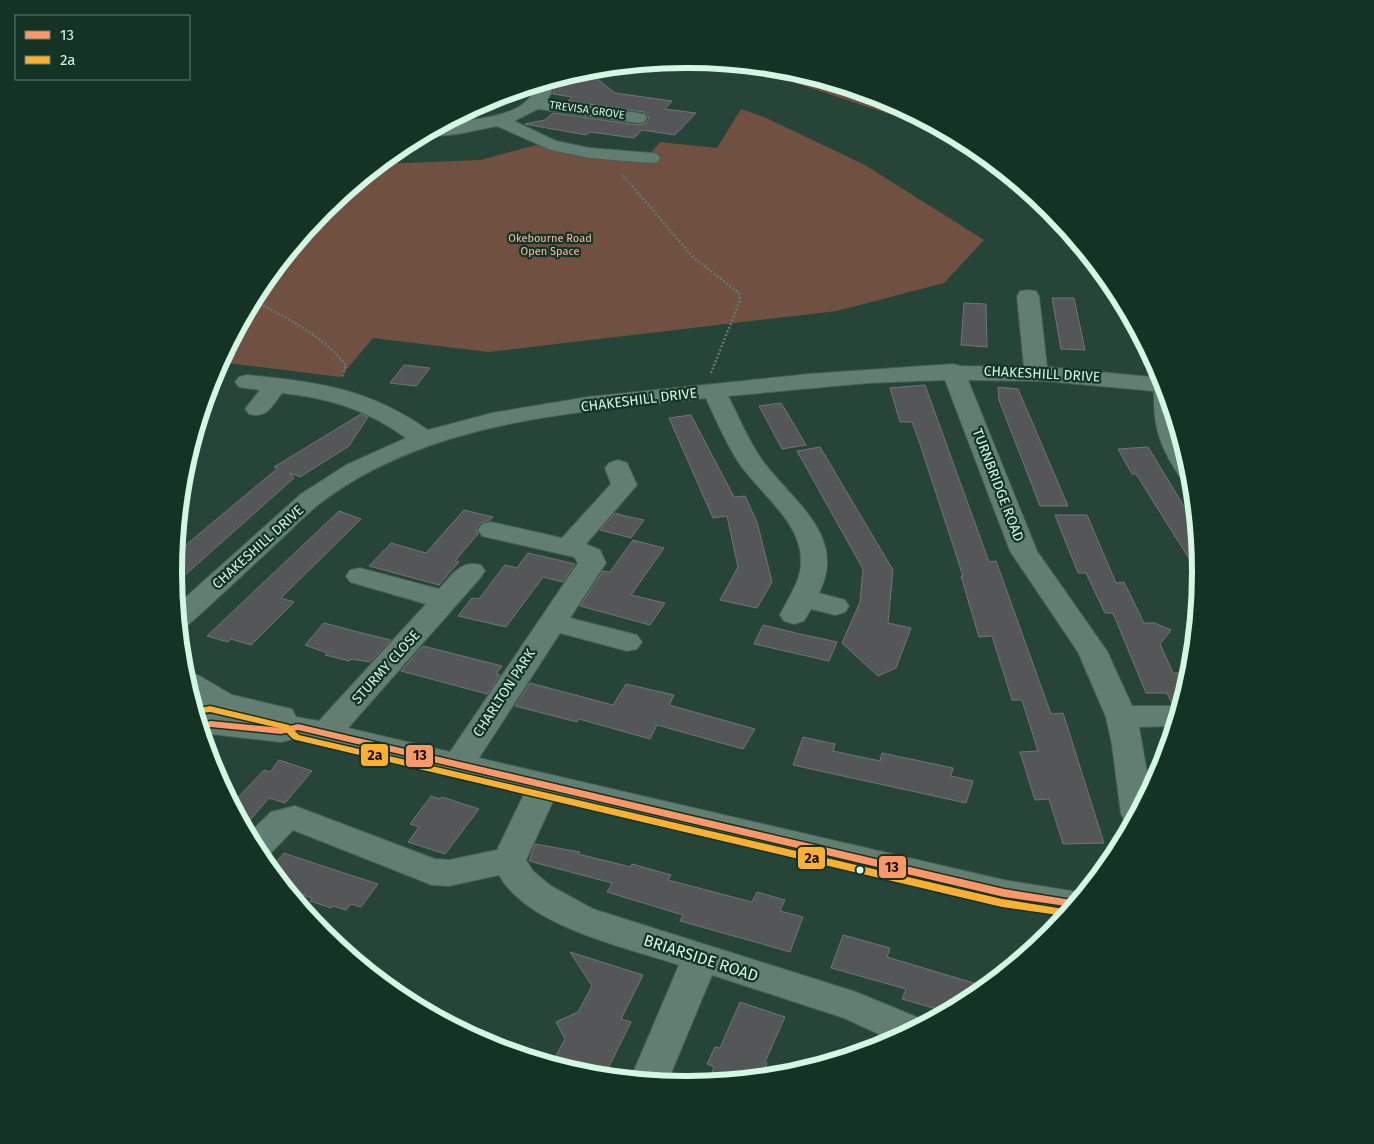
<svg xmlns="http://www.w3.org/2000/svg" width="1374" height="1144" viewBox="0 0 1374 1144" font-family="'Fira Sans',sans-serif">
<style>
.green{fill:#705040}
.building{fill:#545657;stroke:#727476}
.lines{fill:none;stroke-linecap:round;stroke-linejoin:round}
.minor-casing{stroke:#475f53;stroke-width:2}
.path-far1{stroke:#627a6f;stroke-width:2;stroke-dasharray:1 1;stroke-linecap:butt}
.path{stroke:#627a6f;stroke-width:2.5;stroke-dasharray:2 2;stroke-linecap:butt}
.minor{fill:#627d71;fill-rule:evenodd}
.bus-1-casing{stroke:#143325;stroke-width:3}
.bus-2-casing{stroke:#143325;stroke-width:3}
.bus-1{fill:#fc9868;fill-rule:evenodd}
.bus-2{fill:#fbb033;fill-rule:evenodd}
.bus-dot{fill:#d3f7e3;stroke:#143325;stroke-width:2}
.labels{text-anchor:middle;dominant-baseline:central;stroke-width:4.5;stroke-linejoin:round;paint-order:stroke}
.far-street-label{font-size:11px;fill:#d3f7e3;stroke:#143325}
.far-park-label{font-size:11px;fill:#f8bda6;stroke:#143325}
.street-label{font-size:14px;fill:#d3f7e3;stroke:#143325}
.near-street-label{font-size:16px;fill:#d3f7e3;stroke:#143325}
.rim{fill:none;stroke:#d3f7e3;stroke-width:6}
.line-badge{stroke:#143325;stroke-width:2}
.pale-badge-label{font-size:14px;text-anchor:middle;font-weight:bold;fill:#111}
</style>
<rect width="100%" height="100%" fill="#264437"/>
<!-- green -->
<g class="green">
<path d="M739 64 787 69 884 98 952 135Z"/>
<path d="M741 109 764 117 865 165 984 240 944 283 837 311 488 352 373 338 340 377 220 362 260 287 324 209 379 164 480 160 544 143 648 156 660 142 717 148Z"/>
</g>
<!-- building -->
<g class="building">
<path d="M585 69 586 73H593L595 77 615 93 672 101 665 109 696 113 675 135 642 130 634 138 590 132 586 135 525 124 545 120 553 113 638 125 646 123 649 118 644 112 568 101 572 97 553 94 555 78Z"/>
<path d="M1052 298H1074L1085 350 1061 349Z"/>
<path d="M964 303 986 304 987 347 961 345Z"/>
<path d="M404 365 430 368 416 386 390 383Z"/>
<path d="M925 385 989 562 996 561 1051 714 1063 713 1104 843 1063 844 1049 799 1035 800 1020 752 1038 751 1022 700H1012L992 636 979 637 961 576H963L919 441 912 422H900L890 388Z"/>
<path d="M998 387 1018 389 1068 506H1040L999 400Z"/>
<path d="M781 403 786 411 806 445 782 449 759 406Z"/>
<path d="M361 414 368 417 349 446 300 477 290 473 294 478 175 584V554L278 468 274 467Z"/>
<path d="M691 415 734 497 745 496 757 522 772 582 757 608 720 600 738 567 727 516 713 518 669 418Z"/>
<path d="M820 447 893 570 888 623 911 628 896 668 878 676 842 643 860 602 863 569 797 451Z"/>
<path d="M1148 447 1196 526 1200 576 1136 474H1132L1118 449Z"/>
<path d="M464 510 493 517 490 520 480 523 476 529 478 534 455 561 459 562 439 585 369 566 391 543 426 553Z"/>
<path d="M339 511 361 519 281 598 294 602 251 645 231 639 228 642 207 636Z"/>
<path d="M615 513 625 516 644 520 631 538 600 530Z"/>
<path d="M1055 515H1087L1116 583 1124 582 1144 623H1155L1171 630 1160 644 1173 673H1190L1181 704H1172L1167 693H1146L1113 613H1105L1086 573H1078Z"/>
<path d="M633 540 664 548 631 595 665 603 650 625 580 606 603 571 610 572Z"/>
<path d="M528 553 575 564 563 582 543 577 506 627 458 616 472 598 479 599 505 565 517 568Z"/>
<path d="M324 623 358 632 391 640 370 662 351 659 349 661 325 655 327 653 305 645Z"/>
<path d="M763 625 800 634 837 642 829 661 754 644Z"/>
<path d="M423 646 502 666 496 674 500 675 487 694 401 671Z"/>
<path d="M530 683 613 705 626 684 674 695 669 705 755 729 743 749 657 725 650 739 579 719 577 722 515 706Z"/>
<path d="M803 737 835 744 833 751 880 761 882 753 953 768 951 776 973 781 966 803 793 765Z"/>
<path d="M279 760 312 771 285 803 269 798 244 827 232 804 264 770 270 772Z"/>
<path d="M431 796 440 799 442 797 479 809 445 854 408 842 419 827 410 824Z"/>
<path d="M535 844 580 852 578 854 631 867 632 864 671 875 668 880 752 902 757 892 785 900 780 911 803 917 790 952 766 945 680 921 683 915 607 892 612 883 529 861Z"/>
<path d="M284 853 338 871 378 884 361 907 351 904 346 910 333 906 331 908 310 901 312 898 287 890 270 869Z"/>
<path d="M843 935 890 948 887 957 987 987 972 999 947 1012 902 999 906 989 831 968Z"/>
<path d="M570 952 643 975 621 1019 631 1022 604 1077 587 1075 551 1065 565 1039 556 1022 578 1012 592 986Z"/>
<path d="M740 1002 785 1017 765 1062 767 1063 761 1078 708 1083 714 1067 707 1064 715 1047 720 1048Z"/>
</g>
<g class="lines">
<!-- minor casing -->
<g class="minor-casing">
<g id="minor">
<path d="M553 79 551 94 547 100 638 113 644 114 647 118 644 122 638 123 538 109 514 121 556 141 590 148 651 153 657 154 660 158 657 162 651 163 590 158 551 150 497 126 458 134 427 137 421 135C426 132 432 128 438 126 468 117 526 122 537 84Z"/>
<path d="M1028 290 1036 291 1039 296 1047 367 1162 378 1190 472 1191 482 1182 480C1161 449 1153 429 1154 391L1045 381 968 380 1037 551 1107 651 1132 706H1180L1174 726 1139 727 1150 789 1131 824 1125 822 1121 814 1112 745 1106 717 1078 652 1010 551 945 380 868 383 728 396C739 417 748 440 762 460 792 501 848 536 819 593L845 600 849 606 845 612 835 615 811 609 804 621 794 624 784 621 780 615C788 598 801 581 801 562 802 522 760 494 739 463 726 443 716 420 706 398 573 413 429 420 319 504 304 516 291 530 277 543 248 570 218 598 188 625L179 628 177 605 301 494 346 465 406 438C368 410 329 398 282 393 272 406 267 419 249 414L245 409 260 390 239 387 235 382 239 377 247 375C318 382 368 388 428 430L492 413 588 397 809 374 953 364 961 366 1024 367 1017 296 1020 291Z"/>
<path d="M618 460 627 463 637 485 586 544 600 550 606 563 570 618 637 635 642 642 637 649 627 651 560 633 479 758 1004 880 1084 893 1065 916 1004 906 554 799 526 860 533 871 551 886 593 909 856 992 924 1020 926 1023 894 1041 844 1018 712 975 667 1083 630 1080 679 965C625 947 528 927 499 875L449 886 432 885 293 830 267 857 261 859 248 834 271 812 295 806 435 859 449 860 497 850 525 792 298 738 281 742 211 734 203 736 197 716 211 714 235 716 212 710 191 698 184 673 198 675 232 695 292 709 296 717 319 721 426 604 350 582 346 576 350 570 360 568 439 589C452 575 460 560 481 565L485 571 481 577 348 728 450 752 578 563 574 557 482 536 478 530 482 524 491 522 562 538 611 484 605 468 609 463Z"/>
</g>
</g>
<!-- path-far1 -->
<path class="path-far1" d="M621 174 633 187"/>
<!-- path -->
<g class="path">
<path d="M632 186 693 257 739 293 740 300 711 373"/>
<path d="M253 300C285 318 324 335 346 366L342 377"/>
</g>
<!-- minor -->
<use href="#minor" class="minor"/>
<!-- bus-1 casing -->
<g class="bus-1-casing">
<path id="bus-1" d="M211 721 281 728 298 724 1004 889 1078 901 1073 907 1004 897 298 730 281 734 211 727 201 729 199 723Z"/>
</g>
<!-- bus-2 casing -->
<g class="bus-2-casing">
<path id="bus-2" d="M210 706 289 725 299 735 1002 899 1070 910 1065 916 1002 907 296 740 293 739 283 729 210 712 196 714 195 709Z"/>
</g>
<!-- bus-1 -->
<use href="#bus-1" class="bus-1"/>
<!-- bus-2 -->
<use href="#bus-2" class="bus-2"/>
</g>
<!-- markers -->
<circle class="bus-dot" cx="860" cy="870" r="4.5"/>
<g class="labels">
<!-- far-street labels -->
<g class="far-street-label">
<text transform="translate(587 110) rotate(8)">TREVISA GROVE</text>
</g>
<!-- far-park labels -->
<g class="far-park-label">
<text x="550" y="238">Okebourne Road<tspan x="550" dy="13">Open Space</tspan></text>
</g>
<!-- street labels -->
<g class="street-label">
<text transform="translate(1042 374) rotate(3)">CHAKESHILL DRIVE</text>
<text transform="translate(639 400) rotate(-7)">CHAKESHILL DRIVE</text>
<text transform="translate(998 485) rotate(69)">TURNBRIDGE ROAD</text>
<text transform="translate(258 547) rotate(-42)">CHAKESHILL DRIVE</text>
<text transform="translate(386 667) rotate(-48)">STURMY CLOSE</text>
<text transform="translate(504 693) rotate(-57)">CHARLTON PARK</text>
</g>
<!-- near-street labels -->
<g class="near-street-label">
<text transform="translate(701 958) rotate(18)">BRIARSIDE ROAD</text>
</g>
</g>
<!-- crop -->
<path d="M0 0H1374V1144H0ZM686 68H688A504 504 0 0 1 1192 572V572A504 504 0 0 1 688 1076H686A504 504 0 0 1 182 572V572A504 504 0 0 1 686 68Z" fill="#143325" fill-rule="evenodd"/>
<path class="rim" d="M686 68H688A504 504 0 0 1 1192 572V572A504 504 0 0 1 688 1076H686A504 504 0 0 1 182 572V572A504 504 0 0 1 686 68Z"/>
<g class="line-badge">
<rect x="360" y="743" width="29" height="24" rx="5" fill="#fbb033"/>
<rect x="405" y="744" width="29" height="24" rx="5" fill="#fc9868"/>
<rect x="797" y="846" width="29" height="24" rx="5" fill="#fbb033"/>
<rect x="878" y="855" width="29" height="24" rx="5" fill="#fc9868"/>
</g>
<g class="pale-badge-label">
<text x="375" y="760">2a</text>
<text x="420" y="760">13</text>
<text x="812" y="863">2a</text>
<text x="892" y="872">13</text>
</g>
<!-- legend -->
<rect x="15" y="15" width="175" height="65" fill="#143325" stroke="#608171"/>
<rect x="25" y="31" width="25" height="8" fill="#fc9868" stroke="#608171"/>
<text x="60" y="40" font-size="15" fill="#d3f7e3">13</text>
<rect x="25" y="56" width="25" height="8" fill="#fbb033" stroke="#608171"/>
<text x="60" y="65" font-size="15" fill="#d3f7e3">2a</text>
</svg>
